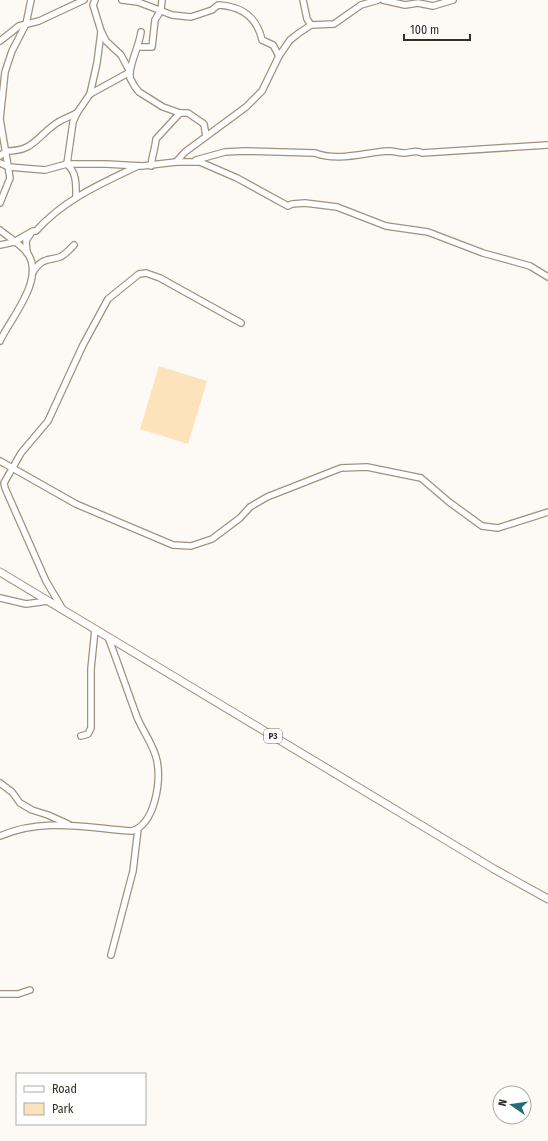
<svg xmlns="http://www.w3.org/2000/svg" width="548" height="1141" viewBox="0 0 548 1141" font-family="'Fira Sans Condensed',sans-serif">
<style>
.green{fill:#fde3bb}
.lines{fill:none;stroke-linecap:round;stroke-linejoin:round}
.minor-casing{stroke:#9f927d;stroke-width:8}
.major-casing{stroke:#9f927d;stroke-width:9}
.minor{stroke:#fff;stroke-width:5.5}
.major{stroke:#fff;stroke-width:7}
.labels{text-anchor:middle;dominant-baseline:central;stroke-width:3;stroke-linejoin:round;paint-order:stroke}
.shield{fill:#fff;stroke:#706d66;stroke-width:1}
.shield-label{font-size:9px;font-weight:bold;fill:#332e25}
</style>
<rect width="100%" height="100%" fill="#fdfaf5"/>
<!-- green -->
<path class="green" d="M159 366 207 381 188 444 140 429Z"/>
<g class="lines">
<!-- minor casing -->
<g class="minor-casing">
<g id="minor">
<path d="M95 0 93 5 101 31 106 41 121 55 130 72V78L135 87 139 92 163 107 180 113H188L204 124 206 136"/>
<path d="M122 0 138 2 172 15 191 17 212 10 218 5C241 6 257 17 262 40L273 45 279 56"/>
<path d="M303 0 307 19 311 25"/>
<path d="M383 0 405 5 418 3 433 6 453 0"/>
<path d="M0 41 19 26 39 21 84 0"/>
<path d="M139 47H152L155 20 161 10 162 0"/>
<path d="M90 94 97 63 101 32"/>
<path d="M0 156 6 151C33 151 35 139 54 125 61 119 70 117 77 113"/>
<path d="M196 160 225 152 245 151 315 153C338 162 366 152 389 151 394 151 399 153 404 153 411 153 416 149 422 153L547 145"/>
<path d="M176 162 185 152 246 107 262 91 279 56 290 40 299 33 311 25 334 24 361 5 378 0"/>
<path d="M0 163 9 167 45 170 67 164H106L142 166 176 162H200L237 178 288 206 292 204 305 203 337 207 386 226 428 232 483 253 530 266 548 277"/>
<path d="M151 166C152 156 155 149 156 139L180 113"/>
<path d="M76 197C76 185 77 173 67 164L73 122 77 113 90 94 130 72C132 58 139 46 141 32"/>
<path d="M0 203 10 178 0 119 5 72 12 51 26 24 31 0"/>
<path d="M0 230C8 237 22 245 28 254 45 280 10 319 0 341"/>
<path d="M0 245 14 242 33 231H36C63 200 102 183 138 166"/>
<path d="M27 253 26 241 31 233"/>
<path d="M33 272C42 258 46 261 60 257 65 255 70 249 74 245"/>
<path d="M0 461 76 504 173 545 191 546 212 539 240 518 250 507 267 497 341 468 367 467 421 478 449 502 482 526 498 528 548 512"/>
<path d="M0 598 26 604 48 601"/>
<path d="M62 608 46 581 5 488 4 483 21 453 48 421 83 345 108 299 139 274 146 273 160 278 241 323"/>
<path d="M81 736 88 734 91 728V669L95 629"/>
<path d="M0 783 12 792 20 803 32 810 48 815 68 824"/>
<path d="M0 836C43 817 88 828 132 831 155 824 161 782 157 761 154 745 143 732 137 717 127 690 118 663 108 637"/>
<path d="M111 955 133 871 138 829"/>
<path d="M0 994H18L30 990"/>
</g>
</g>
<!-- major casing -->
<g class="major-casing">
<path id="major" d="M0 572 494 869 548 899"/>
</g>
<!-- minor -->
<use href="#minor" class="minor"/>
<!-- major -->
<use href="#major" class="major"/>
</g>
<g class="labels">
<!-- shield labels -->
<rect class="shield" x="264" y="729" width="18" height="14" rx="3"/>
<g class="shield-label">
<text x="273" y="736">P3</text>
</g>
</g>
<!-- legend -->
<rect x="16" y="1073" width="130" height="52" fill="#ffffff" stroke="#adaba8"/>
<rect x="24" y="1086" width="20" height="6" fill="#ffffff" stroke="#adaba8"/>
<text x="52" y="1093" font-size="12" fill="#332e25">Road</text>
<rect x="24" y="1103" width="20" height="12" fill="#fde3bb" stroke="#adaba8"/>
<text x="52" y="1113" font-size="12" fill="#332e25">Park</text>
<!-- north arrow -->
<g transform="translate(512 1105) rotate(283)"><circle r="19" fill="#ffffff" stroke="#adaba8"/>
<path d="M0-3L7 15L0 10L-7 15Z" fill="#256c79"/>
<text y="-6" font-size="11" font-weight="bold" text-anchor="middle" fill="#332e25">N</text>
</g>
<!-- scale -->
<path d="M404 34v6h66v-6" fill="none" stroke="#332e25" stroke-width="2"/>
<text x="410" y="34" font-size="12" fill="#332e25" stroke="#ffffff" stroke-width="3" paint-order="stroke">100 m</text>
</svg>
